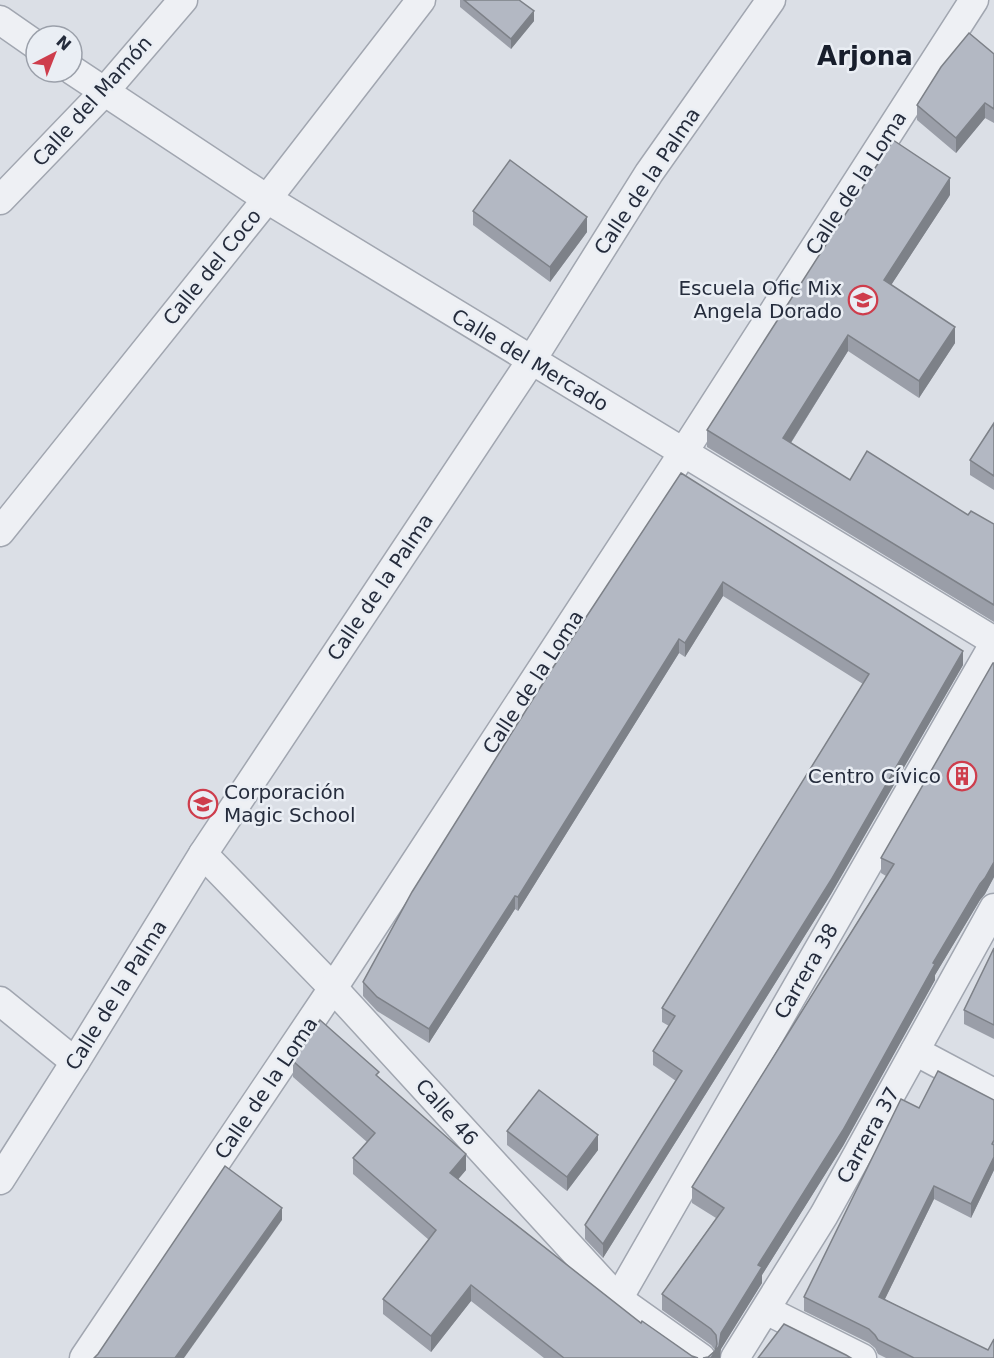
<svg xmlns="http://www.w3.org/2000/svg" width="994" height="1358" viewBox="0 0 994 1358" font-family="'DejaVu Sans',sans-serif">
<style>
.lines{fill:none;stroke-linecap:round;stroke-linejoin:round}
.minor-casing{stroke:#a1a6b0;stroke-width:31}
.minor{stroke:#eef0f4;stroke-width:28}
.wall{fill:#9a9ea8}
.shaded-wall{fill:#7d8188}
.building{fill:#b3b8c3;stroke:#7d8188;stroke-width:1.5}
.labels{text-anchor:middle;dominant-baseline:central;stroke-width:5;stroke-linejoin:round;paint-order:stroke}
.street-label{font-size:20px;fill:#252c3c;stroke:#eaeef4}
.poi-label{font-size:20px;fill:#252c3c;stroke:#eaeef4;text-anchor:end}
.district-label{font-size:26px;font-weight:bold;fill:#181e2c;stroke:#eaeef4}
</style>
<rect width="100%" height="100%" fill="#dbdfe6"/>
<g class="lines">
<!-- minor casing -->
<g class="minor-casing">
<g id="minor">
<path d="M0 20 36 45"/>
<path d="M72 70 267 199 994 641"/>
<path d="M0 200 104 92 183 0"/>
<path d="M0 532 267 199 421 0"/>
<path d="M203 854 333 988 618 1299 701 1358"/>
<path d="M0 1001 75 1062"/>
<path d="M915 1051 994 1093"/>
<path d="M0 1180 75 1062 203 854 531 361 649 173 771 0"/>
<path d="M618 1299 994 644"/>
<path d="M766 1310 862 1358"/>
<path d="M84 1358 333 988 683 453 974 0"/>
<path d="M735 1358 824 1215 994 908"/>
</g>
</g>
<!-- minor -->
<use href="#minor" class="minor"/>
</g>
<!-- wall -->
<g class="wall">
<path d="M460 0H519L534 21 511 49 460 7Z"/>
<path d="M994 54V123L985 118 956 153 917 120V105Z"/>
<path d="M950 195 891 285 955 343 919 398 848 351 791 443 850 480 968 515 994 524V622L707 447V430Z"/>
<path d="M473 211 587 232 550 282 473 225Z"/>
<path d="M994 423V490L970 475V460Z"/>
<path d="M681 473 963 665 831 894 603 1258 585 1239V1225L676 1081 653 1065V1051L669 1026 662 1022V1008L863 684 723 596 685 657 679 653 518 911 515 909 429 1043 377 1011 363 996V982Z"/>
<path d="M994 663V877L985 894 980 900 935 975V980L843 1146 762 1275V1283L721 1349 708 1357 715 1350 711 1345 662 1310V1294L716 1218 692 1203V1187L886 876 881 873V858Z"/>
<path d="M994 948V1039L964 1024V1010Z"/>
<path d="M293 1061 379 1078 466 1170 458 1179 641 1323 692 1356 698 1358H544L471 1301 431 1352 383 1314V1299L429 1240 353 1174V1158L367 1142 293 1077Z"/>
<path d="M994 1100V1170L971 1218 934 1199 885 1299 994 1358H886L878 1354 875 1348 869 1343 804 1311V1297L919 1108Z"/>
<path d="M507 1131 598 1150 567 1191 507 1145Z"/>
</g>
<!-- shaded-wall -->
<g class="shaded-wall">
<path d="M534 11V21L511 49V39Z"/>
<path d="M985 103V118L956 153V138Z"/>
<path d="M950 178V195L884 296V280Z"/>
<path d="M587 217V232L550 282V267Z"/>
<path d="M955 327V343L919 398V381Z"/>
<path d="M848 335V351L783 455V438Z"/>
<path d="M723 582V596L685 657V643Z"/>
<path d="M679 639V653L518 911V897Z"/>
<path d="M963 651V665L831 894 603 1258V1244Z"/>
<path d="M994 862V877L985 894 980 900 935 975V980L843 1146 762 1275V1283L721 1349 720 1358H711L719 1346 721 1333 758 1265 933 963Z"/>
<path d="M515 896V909L429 1043V1029Z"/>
<path d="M598 1135V1150L567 1191V1177Z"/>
<path d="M466 1154V1170L450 1189V1173Z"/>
<path d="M994 1157V1170L971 1218V1204Z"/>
<path d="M934 1186V1199L879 1311V1297Z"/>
<path d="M282 1208V1220L184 1358H175Z"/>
<path d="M471 1285V1301L431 1352V1336Z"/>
</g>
<!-- building -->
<g class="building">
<path d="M464 0H519L534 11 511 39Z"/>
<path d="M969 33 994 54V109L985 103 956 138 917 105 941 67Z"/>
<path d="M893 140 950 178 884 280 955 327 919 381 848 335 783 438 850 480 867 451 968 515 971 511 994 524V605L707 430Z"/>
<path d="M510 160 587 217 550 267 473 211Z"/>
<path d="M994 423V476L970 460Z"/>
<path d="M681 473 963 651 831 880 603 1244 585 1225 682 1071 653 1051 675 1016 662 1008 869 674 723 582 685 643 679 639 518 897 515 896 429 1029 377 997 363 982 412 892 550 672Z"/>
<path d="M993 663H994V862L985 878 980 884 933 963 935 964 843 1130 758 1265 762 1267 721 1333 719 1346 711 1358H703L708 1357 715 1351 717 1344 716 1335 711 1329 662 1294 724 1208 692 1187 894 864 881 858Z"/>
<path d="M994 948V1025L964 1010Z"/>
<path d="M320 1020 379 1072 376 1075 466 1154 450 1173 641 1323 642 1321 692 1356 698 1358H564L471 1285 431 1336 383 1299 436 1230 353 1158 375 1133 293 1061Z"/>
<path d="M938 1071 994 1100V1140L992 1144 994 1145V1157L971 1204 934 1186 879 1297 988 1350 994 1339V1358H914L878 1340 875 1335 869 1329 804 1297 901 1099 919 1108Z"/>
<path d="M539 1090 598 1135 567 1177 507 1131Z"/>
<path d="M225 1166 282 1208 175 1358H94L98 1354Z"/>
<path d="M784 1324 846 1355 851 1358H758Z"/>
</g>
<!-- icons -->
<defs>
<g id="school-ring" transform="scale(1.5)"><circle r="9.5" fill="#eaeef4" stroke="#ce3d4c" stroke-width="1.5"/><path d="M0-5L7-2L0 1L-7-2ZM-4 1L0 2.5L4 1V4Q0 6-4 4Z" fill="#ce3d4c"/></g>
<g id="building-ring" transform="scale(1.5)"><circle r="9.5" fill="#eaeef4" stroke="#ce3d4c" stroke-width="1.5"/><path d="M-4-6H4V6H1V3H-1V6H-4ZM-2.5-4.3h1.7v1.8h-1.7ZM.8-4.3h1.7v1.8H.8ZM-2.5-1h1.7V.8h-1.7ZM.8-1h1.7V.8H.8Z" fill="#ce3d4c"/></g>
</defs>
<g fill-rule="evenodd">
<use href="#school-ring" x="863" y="300"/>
<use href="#building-ring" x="962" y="776"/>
<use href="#school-ring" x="203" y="804"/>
</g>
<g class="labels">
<!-- street labels -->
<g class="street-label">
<text transform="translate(92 101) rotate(-48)">Calle del Mamón</text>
<text transform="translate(647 181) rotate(-56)">Calle de la Palma</text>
<text transform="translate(856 183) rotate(-57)">Calle de la Loma</text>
<text transform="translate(212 267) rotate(-51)">Calle del Coco</text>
<text transform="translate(530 360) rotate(31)">Calle del Mercado</text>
<text transform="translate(380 587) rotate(-56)">Calle de la Palma</text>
<text transform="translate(533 682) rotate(-57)">Calle de la Loma</text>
<text transform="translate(806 971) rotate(-60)">Carrera 38</text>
<text transform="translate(116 995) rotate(-58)">Calle de la Palma</text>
<text transform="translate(266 1088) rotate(-56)">Calle de la Loma</text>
<text transform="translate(447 1112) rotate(48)">Calle 46</text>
<text transform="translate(868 1135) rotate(-61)">Carrera 37</text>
</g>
<!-- poi labels -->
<g class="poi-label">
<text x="842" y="288">Escuela Ofic Mix<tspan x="842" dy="23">Angela Dorado</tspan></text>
<text x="941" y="776">Centro Cívico</text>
<text x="224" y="792" text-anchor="start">Corporación<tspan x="224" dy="23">Magic School</tspan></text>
</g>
<!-- district labels -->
<g class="district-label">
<text x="865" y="56">Arjona</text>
</g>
</g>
<!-- north arrow -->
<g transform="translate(54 54) rotate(42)"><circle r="28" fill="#eaeef4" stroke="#9ba0aa" stroke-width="1.5"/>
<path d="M0-4.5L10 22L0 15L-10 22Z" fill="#ce3d4c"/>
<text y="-9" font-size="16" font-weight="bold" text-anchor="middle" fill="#252c3c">N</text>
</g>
</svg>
